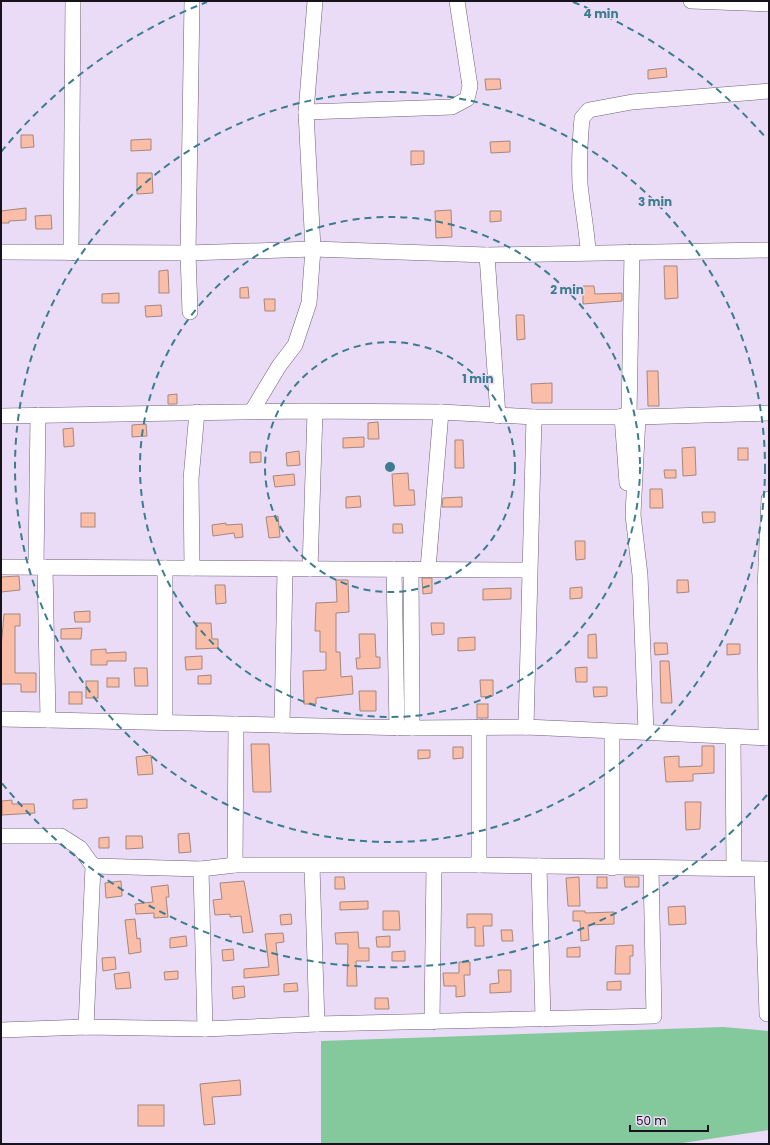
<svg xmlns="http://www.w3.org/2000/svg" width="770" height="1145" viewBox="0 0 770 1145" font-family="Poppins,sans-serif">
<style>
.green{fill:#83c99c}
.building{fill:#fabda7;stroke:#a5877d}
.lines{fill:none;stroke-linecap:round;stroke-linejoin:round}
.minor-casing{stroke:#6d6178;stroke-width:16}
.minor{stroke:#fff;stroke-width:15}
.ring{fill:none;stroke:#3b7c8f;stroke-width:2;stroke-dasharray:7 5}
.centre{fill:#3b7c8f;stroke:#eadbf6;stroke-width:2}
.ring-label{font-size:12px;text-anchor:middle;font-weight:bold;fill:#3b7c8f;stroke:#eadbf6;stroke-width:3;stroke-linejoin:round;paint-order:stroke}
</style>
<rect width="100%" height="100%" fill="#eadbf6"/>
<!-- green -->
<path class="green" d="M723 1027 769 1031V1130L676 1144H321V1041Z"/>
<!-- building -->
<g class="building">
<path d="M666 68 667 77 648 79V70Z"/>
<path d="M485 79H500L501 89 486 90Z"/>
<path d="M21 135H33L34 147 21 148Z"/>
<path d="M151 139V150L131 151V140Z"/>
<path d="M510 141V152L491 153 490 142Z"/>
<path d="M411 151H424V164L411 165Z"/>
<path d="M137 173H152L153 193 137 194Z"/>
<path d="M26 208V220L9 221V223H1V211Z"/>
<path d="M451 210 452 237 436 238 435 211Z"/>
<path d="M490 211H501V221L490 222Z"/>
<path d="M51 215 52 229H36L35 216Z"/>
<path d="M664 266H677L678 298 665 299Z"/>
<path d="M168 270 169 293H159V271Z"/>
<path d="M583 286H594L595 294 622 293V301L583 304Z"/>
<path d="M248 287 249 298H240V288Z"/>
<path d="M119 293V303H102V294Z"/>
<path d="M264 299H275V311H265Z"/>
<path d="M161 305 162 316 146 317 145 306Z"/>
<path d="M516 315H524L525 339 517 340Z"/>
<path d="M647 371H658L659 406H648Z"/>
<path d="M552 383V403H532L531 384Z"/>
<path d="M177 394V404H168V395Z"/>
<path d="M378 422 379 439H368V423Z"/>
<path d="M146 424 147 436 132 437V425Z"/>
<path d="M73 428 74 446 64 447 63 429Z"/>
<path d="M364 437V447L343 448V438Z"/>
<path d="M455 440H463L464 468H455Z"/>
<path d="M695 447 696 475 683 476 682 448Z"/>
<rect x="738" y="448" width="10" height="12"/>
<path d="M299 451 300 465 287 466 286 453Z"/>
<path d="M250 452H261V462L250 463Z"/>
<path d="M664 470H676V478H665Z"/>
<path d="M408 473 409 490H414L415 505 394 506 392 474Z"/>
<path d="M294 474 295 485 275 487 273 476Z"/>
<path d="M650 489H662L663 508H650Z"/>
<path d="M360 496 361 507 346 508V497Z"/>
<path d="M462 497V507H442L443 498Z"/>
<path d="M702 512H715V522L703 523Z"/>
<rect x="81" y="513" width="14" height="14"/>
<path d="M278 516 280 537 269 538 266 517Z"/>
<path d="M226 523V525L242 524 243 537 235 538 234 533 213 536 212 525Z"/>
<path d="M393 524H402L403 533H393Z"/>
<path d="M575 541H585V559L576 560Z"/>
<path d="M19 576 20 590 1 592V577Z"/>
<path d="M422 578H432V593L423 594Z"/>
<path d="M336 580H348L349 612 336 613V652H340L341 677 352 676 353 694 316 698V704H304L303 671 326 670V652H320V631H315L316 603 337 602Z"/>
<path d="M677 580H688L689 592 677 593Z"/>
<path d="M215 585H225L226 603 216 604Z"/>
<path d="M582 587V598L570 599V588Z"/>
<path d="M511 588V599L483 600V589Z"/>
<path d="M90 611V622H75L74 612Z"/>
<path d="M4 614H20V626H15V673H36V692H21V684H1V648Z"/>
<path d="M196 623H211L212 639H218V648L196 649Z"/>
<path d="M431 623H444V634L432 635Z"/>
<path d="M82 628 81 639H61V629Z"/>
<path d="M359 634H375L376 657H380V668L357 669 356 658H360Z"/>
<path d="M596 634 597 658H588V635Z"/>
<path d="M475 637V650L458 651V638Z"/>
<path d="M654 643H667L668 654 655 655Z"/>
<path d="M727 644H740V654L727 655Z"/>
<path d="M106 649V653L126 652V661H107V665H91V650Z"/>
<path d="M202 656V669L186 670 185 657Z"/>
<path d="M660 661H669L672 703H661Z"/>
<path d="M587 667V682H576L575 668Z"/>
<path d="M134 668H147L148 686H135Z"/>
<path d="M211 675V684H198V676Z"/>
<rect x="107" y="678" width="12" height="9"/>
<path d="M480 680H493V696L481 697Z"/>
<rect x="86" y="681" width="12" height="17"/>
<path d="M593 687H607V696L594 697Z"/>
<path d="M359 691H376V711H360Z"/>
<rect x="69" y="692" width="13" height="12"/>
<rect x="477" y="704" width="11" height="14"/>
<path d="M251 744H269L271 792H253Z"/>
<path d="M702 746H714V773L693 774V781L666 782 664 757 679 756V767L702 766Z"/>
<path d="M453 747H463V758L453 759Z"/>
<path d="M418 750H430V758L418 759Z"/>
<path d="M151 755 153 774 138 775 136 757Z"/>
<path d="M87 799V808L73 809V800Z"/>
<path d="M12 800V804H34L35 813 2 815V801Z"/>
<path d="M685 802H701L700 829 686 830Z"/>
<path d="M189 833 191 852 179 853 178 834Z"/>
<path d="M126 836H142L143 848 126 849Z"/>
<path d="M109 837V848H99V838Z"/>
<path d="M335 877H344L345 889H335Z"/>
<path d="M579 877 580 906H568L566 878Z"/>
<rect x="597" y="877" width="10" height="11"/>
<path d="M624 877H639V887H625Z"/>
<path d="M121 881 122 896 106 898 105 883Z"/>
<path d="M244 881 253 932 243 933 241 916 230 917V914L215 915 213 900 222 899 220 883Z"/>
<path d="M168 885 169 897H166L168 917 154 918V913L136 914 135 904 153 902 151 887Z"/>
<path d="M368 901V909L340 910V902Z"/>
<path d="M685 906 686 924 669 925 668 907Z"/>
<path d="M383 911H399L400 930H383Z"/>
<path d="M573 911H585V913L614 912V924L588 925 589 940 581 941 580 921H573Z"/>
<path d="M291 914 292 924 281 925 280 915Z"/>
<path d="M467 914H492V926H483L484 946H475V927L467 928Z"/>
<path d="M135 919 137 939 140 938 141 952 129 954 125 920Z"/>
<path d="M501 930H512L513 941H502Z"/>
<path d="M358 932 359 948H369V961H356L357 986H347L348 944H336L335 933Z"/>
<path d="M283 933 284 942 276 943 279 975 244 978V969L269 967 265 934Z"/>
<path d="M186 936 187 946 170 948V938Z"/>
<path d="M390 936V947H377L376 937Z"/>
<path d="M633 945V956H630V974H615L616 946Z"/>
<path d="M580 947V957H567V948Z"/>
<path d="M233 949 234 960 223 961 222 950Z"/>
<path d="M405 951V961H392V952Z"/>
<path d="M115 957 116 969 103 971 102 958Z"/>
<path d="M459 962H470V975H464L465 996 456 997V986H444L443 973H459Z"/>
<path d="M498 970H511V992L490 993V984L499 983Z"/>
<path d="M178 971V979L165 980 164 972Z"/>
<path d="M129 972 131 988 116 989 114 974Z"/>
<path d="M621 981V990H607V982Z"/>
<path d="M297 983 298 991 284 992V984Z"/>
<path d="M244 986 245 997 233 999 232 987Z"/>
<path d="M375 998H388L389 1009H375Z"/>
<path d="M240 1080 241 1095 212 1097 215 1124 204 1125 200 1084Z"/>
<rect x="138" y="1105" width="26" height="21"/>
</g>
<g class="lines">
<!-- minor casing -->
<g class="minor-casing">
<g id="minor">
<path d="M691 1 769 4"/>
<path d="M306 112 452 107 467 99 470 86 457 1"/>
<path d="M1 252 188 253 313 249 487 255 769 250"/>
<path d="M588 252C587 229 582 207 580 184 579 162 580 140 582 118L589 110 632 102 769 91"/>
<path d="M71 253 73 1"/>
<path d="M487 255 498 416"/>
<path d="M190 312 188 253 192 1"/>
<path d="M252 411 279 366 295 345 309 303 313 249 306 112 315 1"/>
<path d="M1 416 304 411 441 412 534 417H638L769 413"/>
<path d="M622 416 627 483"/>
<path d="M629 416 632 252"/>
<path d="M638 417 633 515 640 575 646 732"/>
<path d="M1 567 529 570"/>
<path d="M36 567 38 415"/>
<path d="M45 567 48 720"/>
<path d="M165 568V722"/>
<path d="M192 568 191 479 197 412"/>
<path d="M310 569 315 412"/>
<path d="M394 569 397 728"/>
<path d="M411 569 412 728"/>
<path d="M428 569 441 412"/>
<path d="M1 719 412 728 526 727 769 738"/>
<path d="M282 725 285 569"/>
<path d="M526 727 534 417"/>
<path d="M612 732V868"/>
<path d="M733 737 734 868"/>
<path d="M766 738 765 588 769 499"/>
<path d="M1 836H61L80 848 93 866 86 1027"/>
<path d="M235 865 236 724"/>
<path d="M479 865V727"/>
<path d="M93 866 201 869 235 865H479L769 869"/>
<path d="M312 866 317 1024"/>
<path d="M539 866 543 1019"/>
<path d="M201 869 205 1029"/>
<path d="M762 869 767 1014"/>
<path d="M432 1022 434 866"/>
<path d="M1 1030 86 1027 205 1029 317 1024 654 1016 651 868"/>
</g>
</g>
<!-- minor -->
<use href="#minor" class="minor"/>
</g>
<!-- distance rings -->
<g class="ring">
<circle cx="390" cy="467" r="125"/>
<circle cx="390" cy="467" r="250"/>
<circle cx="390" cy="467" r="375"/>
<path d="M767 795A500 500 0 0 1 1 782M1 152A500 500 0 0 1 207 2M573 2A500 500 0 0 1 767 139"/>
</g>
<circle cx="390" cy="467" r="6" class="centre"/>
<g class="ring-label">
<text x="601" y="18">4 min</text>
<text x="655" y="206">3 min</text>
<text x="567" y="294">2 min</text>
<text x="478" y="383">1 min</text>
</g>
<!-- border -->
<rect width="770" height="1145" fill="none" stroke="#17121b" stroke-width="4"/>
<!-- scale -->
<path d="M630 1125v6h78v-6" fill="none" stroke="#17121b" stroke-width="2"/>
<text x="636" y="1125" font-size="12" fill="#17121b" stroke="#eadbf6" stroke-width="3" paint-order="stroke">50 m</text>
</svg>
